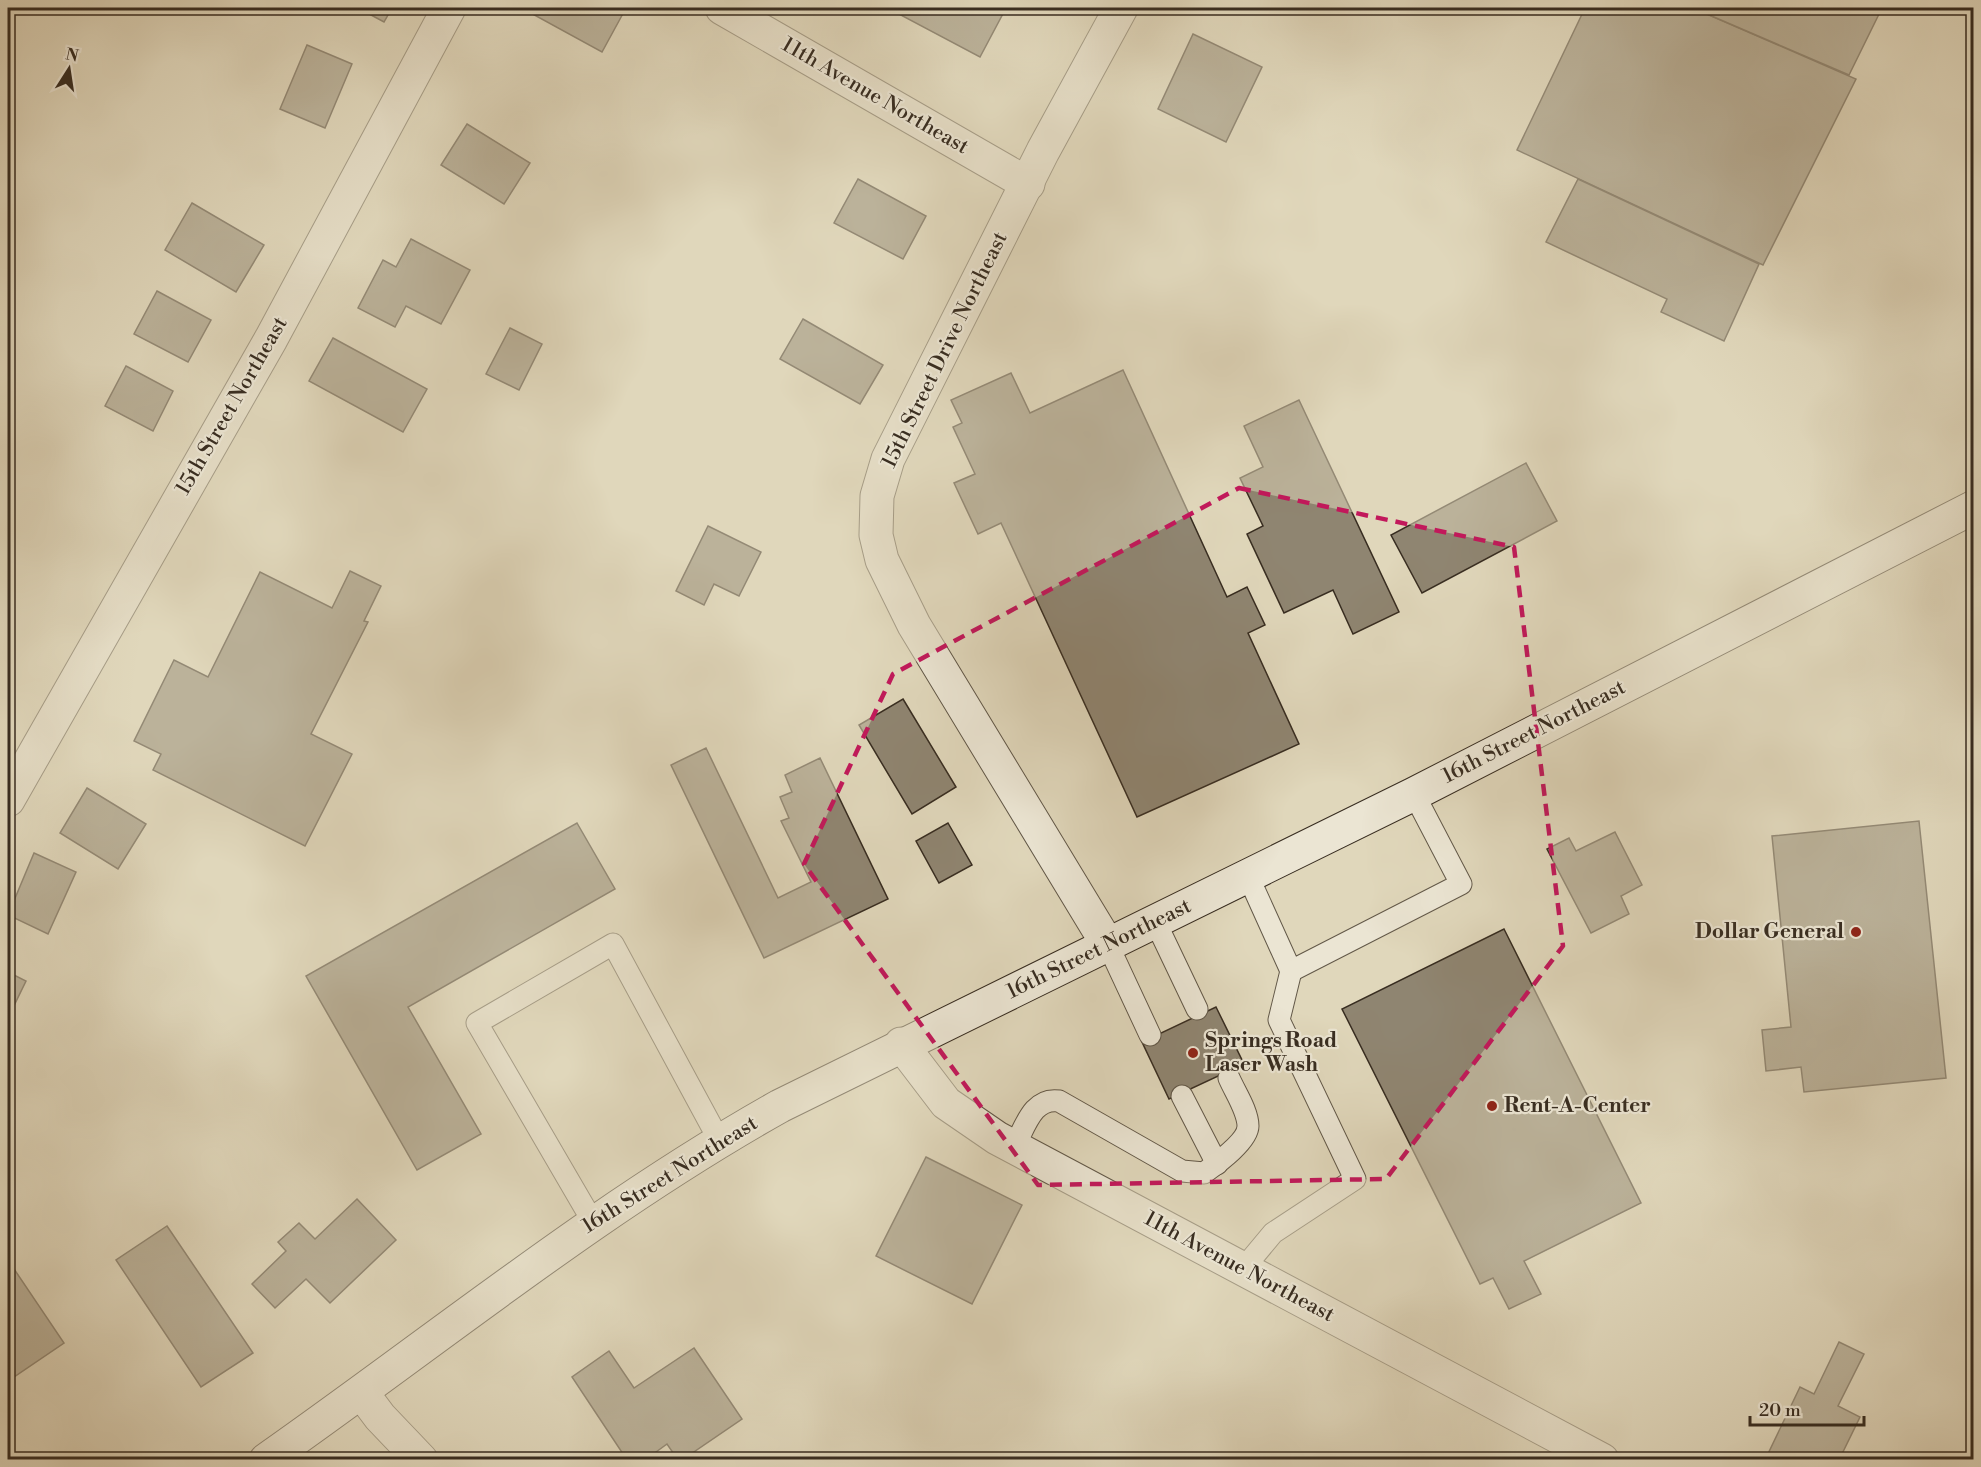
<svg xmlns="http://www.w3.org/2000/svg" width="1981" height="1467" viewBox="0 0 1981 1467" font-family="'Libre Bodoni',serif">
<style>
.building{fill:#8f8571;stroke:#382d21;stroke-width:1.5}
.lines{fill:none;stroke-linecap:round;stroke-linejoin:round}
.lane-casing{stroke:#625848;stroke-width:23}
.street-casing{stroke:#625848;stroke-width:35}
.secondary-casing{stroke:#382d21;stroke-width:35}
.lane{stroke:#ebe5d3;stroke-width:21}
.street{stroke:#ebe5d3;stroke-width:33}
.secondary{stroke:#ebe5d3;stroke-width:33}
.marked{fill:none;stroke:#c2185b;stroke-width:4.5;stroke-dasharray:12 8;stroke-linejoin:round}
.poi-dot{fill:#8f2418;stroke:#ebe5d3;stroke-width:2}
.labels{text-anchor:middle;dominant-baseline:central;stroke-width:4.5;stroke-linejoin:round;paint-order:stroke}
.street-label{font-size:21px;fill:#382d21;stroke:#ebe5d3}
.poi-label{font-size:21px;font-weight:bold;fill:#382d21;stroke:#ebe5d3;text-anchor:start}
</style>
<rect width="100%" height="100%" fill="#e0d7bb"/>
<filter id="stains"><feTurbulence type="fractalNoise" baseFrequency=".00333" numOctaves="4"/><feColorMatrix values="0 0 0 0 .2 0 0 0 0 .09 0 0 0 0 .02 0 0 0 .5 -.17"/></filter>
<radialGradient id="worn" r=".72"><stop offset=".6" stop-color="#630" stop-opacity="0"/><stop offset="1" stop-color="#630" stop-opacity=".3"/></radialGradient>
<!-- building -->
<g class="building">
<path d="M358 8H392L384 22Z"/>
<path d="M529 8H626L602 52 527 11Z"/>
<path d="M897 8H1006L980 57 895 12Z"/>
<path d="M1585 8H1693L1856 79 1763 265 1517 150Z"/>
<path d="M1693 8H1882L1849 75Z"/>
<path d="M1193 34 1262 67 1226 142 1158 109Z"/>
<path d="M307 45 352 64 325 128 280 109Z"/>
<path d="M467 124 530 163 504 204 441 165Z"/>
<path d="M858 179 926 216 903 259 834 223Z"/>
<path d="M1578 179 1759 264 1724 341 1661 312 1667 299 1546 242Z"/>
<path d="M192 203 264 245 236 292 165 250Z"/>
<path d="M411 239 470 270 441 324 406 306 395 327 358 308 383 260 396 267Z"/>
<path d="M157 291 211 320 188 362 134 334Z"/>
<path d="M803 319 883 365 860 404 780 359Z"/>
<path d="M510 328 542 344 519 390 486 374Z"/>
<path d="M333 338 427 389 403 432 309 381Z"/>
<path d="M126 366 173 391 153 431 105 406Z"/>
<path d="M1123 370 1227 597 1247 587 1265 625 1248 633 1299 744 1137 817 1001 523 978 534 954 483 975 474 953 427 962 423 951 400 1011 373 1030 413Z"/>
<path d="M1299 400 1399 612 1353 634 1333 590 1284 613 1247 534 1263 526 1240 478 1263 467 1244 426Z"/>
<path d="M1526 463 1557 521 1422 593 1391 535Z"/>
<path d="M708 526 761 552 739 596 714 584 704 605 676 591Z"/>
<path d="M350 571 381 586 364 621 368 622 311 734 352 754 305 846 153 770 161 754 134 741 174 660 208 677 260 572 332 608Z"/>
<path d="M903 699 956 787 912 814 859 725Z"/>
<path d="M706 748 778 898 811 882 781 821 789 818 780 797 792 792 785 775 820 758 888 899 764 958 671 765Z"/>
<path d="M87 788 146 824 118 869 60 833Z"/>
<path d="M1919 821 1946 1078 1804 1092 1801 1067 1766 1071 1762 1030 1791 1027 1772 836Z"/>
<path d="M577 823 615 889 408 1007 481 1134 417 1170 306 976Z"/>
<path d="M948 823 972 865 939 883 916 841Z"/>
<path d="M1615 832 1642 885 1621 896 1629 914 1591 933 1547 849 1569 838 1576 851Z"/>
<path d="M34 853 76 872 48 934 8 915Z"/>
<path d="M1504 929 1641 1203 1524 1261 1541 1294 1509 1309 1493 1278 1480 1284 1342 1009Z"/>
<path d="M8 972 26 981 8 1018Z"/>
<path d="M1216 1007 1244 1064 1169 1099 1142 1042Z"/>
<path d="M926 1157 1022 1205 972 1304 876 1256Z"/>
<path d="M357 1199 396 1240 330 1303 306 1279 275 1308 252 1284 286 1251 278 1242 299 1223 315 1239Z"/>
<path d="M167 1226 253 1353 201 1387 116 1260Z"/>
<path d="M8 1260 64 1343 8 1381Z"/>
<path d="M1839 1342 1864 1354 1838 1406 1860 1417 1839 1460H1765L1800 1387 1814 1394Z"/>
<path d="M694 1348 742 1419 682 1460H678L667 1444 645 1460H627L572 1377 609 1351 634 1388Z"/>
</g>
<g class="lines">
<!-- lane casing -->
<g class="lane-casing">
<g id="lane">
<path d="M1248 876 1291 971 1461 884 1414 794"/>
<path d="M1155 921 1197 1009"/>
<path d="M1108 945 1150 1035"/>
<path d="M1182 1096 1217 1164"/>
<path d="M1014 1147C1025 1128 1032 1097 1059 1101L1182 1171 1204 1173C1216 1164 1248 1141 1248 1126 1248 1111 1235 1092 1229 1078"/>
<path d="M593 1222 477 1023 613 944 719 1140"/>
<path d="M1243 1269 1273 1233 1355 1179 1279 1020 1291 971"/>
</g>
</g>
<!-- street casing -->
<g class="street-casing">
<g id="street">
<path d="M722 8 1028 184"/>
<path d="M8 800 271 339 449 8"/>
<path d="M1108 945 914 625 882 560 876 535 877 496 888 459 1043 151 1121 8"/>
<path d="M901 1044 946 1103 997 1138 1602 1460"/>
<path d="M362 1393 380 1417 421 1460"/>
</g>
</g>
<!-- secondary casing -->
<g class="secondary-casing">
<path id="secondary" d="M266 1460C437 1340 598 1208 780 1106L1414 794 1974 507"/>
</g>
<!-- lane -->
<use href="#lane" class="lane"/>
<!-- street -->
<use href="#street" class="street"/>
<!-- secondary -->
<use href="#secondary" class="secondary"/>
</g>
<!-- marked area -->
<path d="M0 0H1981V1467H0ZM1239 488 1514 547 1563 946 1386 1179 1038 1185 804 864 893 674Z" fill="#e0d7bb" fill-opacity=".55" fill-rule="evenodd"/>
<path class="marked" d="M1239 488 1514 547 1563 946 1386 1179 1038 1185 804 864 893 674Z"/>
<!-- markers -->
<g class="poi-dot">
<circle cx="1856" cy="932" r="6"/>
<circle cx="1193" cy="1053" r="6"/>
<circle cx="1492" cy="1106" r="6"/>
</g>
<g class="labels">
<!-- street labels -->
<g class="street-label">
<text transform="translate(875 96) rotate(30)">11th Avenue Northeast</text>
<text transform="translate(945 350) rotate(-64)">15th Street Drive Northeast</text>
<text transform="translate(232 406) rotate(-60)">15th Street Northeast</text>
<text transform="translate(1534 732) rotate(-27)">16th Street Northeast</text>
<text transform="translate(1099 949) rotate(-26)">16th Street Northeast</text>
<text transform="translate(670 1175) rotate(-32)">16th Street Northeast</text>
<text transform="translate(1239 1267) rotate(28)">11th Avenue Northeast</text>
</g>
<!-- poi labels -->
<g class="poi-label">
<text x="1844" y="932" text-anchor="end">Dollar General</text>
<text x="1205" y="1041">Springs Road<tspan x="1205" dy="24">Laser Wash</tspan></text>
<text x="1504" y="1106">Rent-A-Center</text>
</g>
</g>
<!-- margin -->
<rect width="1981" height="1467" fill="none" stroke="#e0d7bb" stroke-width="30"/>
<rect x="9" y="9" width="1963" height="1449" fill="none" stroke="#382d21" stroke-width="3"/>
<rect x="15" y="15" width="1951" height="1437" fill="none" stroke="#382d21" stroke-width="1.5"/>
<!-- north arrow -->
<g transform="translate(69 69) rotate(12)" stroke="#ebe5d3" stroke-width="4.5" paint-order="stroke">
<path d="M0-4.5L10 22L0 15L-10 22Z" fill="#382d21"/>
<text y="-9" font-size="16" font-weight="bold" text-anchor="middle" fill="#382d21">N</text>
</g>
<!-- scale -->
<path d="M1750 1416v9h114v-9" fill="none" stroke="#382d21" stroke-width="3"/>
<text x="1759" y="1416" font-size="18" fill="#382d21" stroke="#ebe5d3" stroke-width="4.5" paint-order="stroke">20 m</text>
<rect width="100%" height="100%" filter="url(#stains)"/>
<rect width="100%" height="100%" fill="url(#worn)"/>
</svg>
